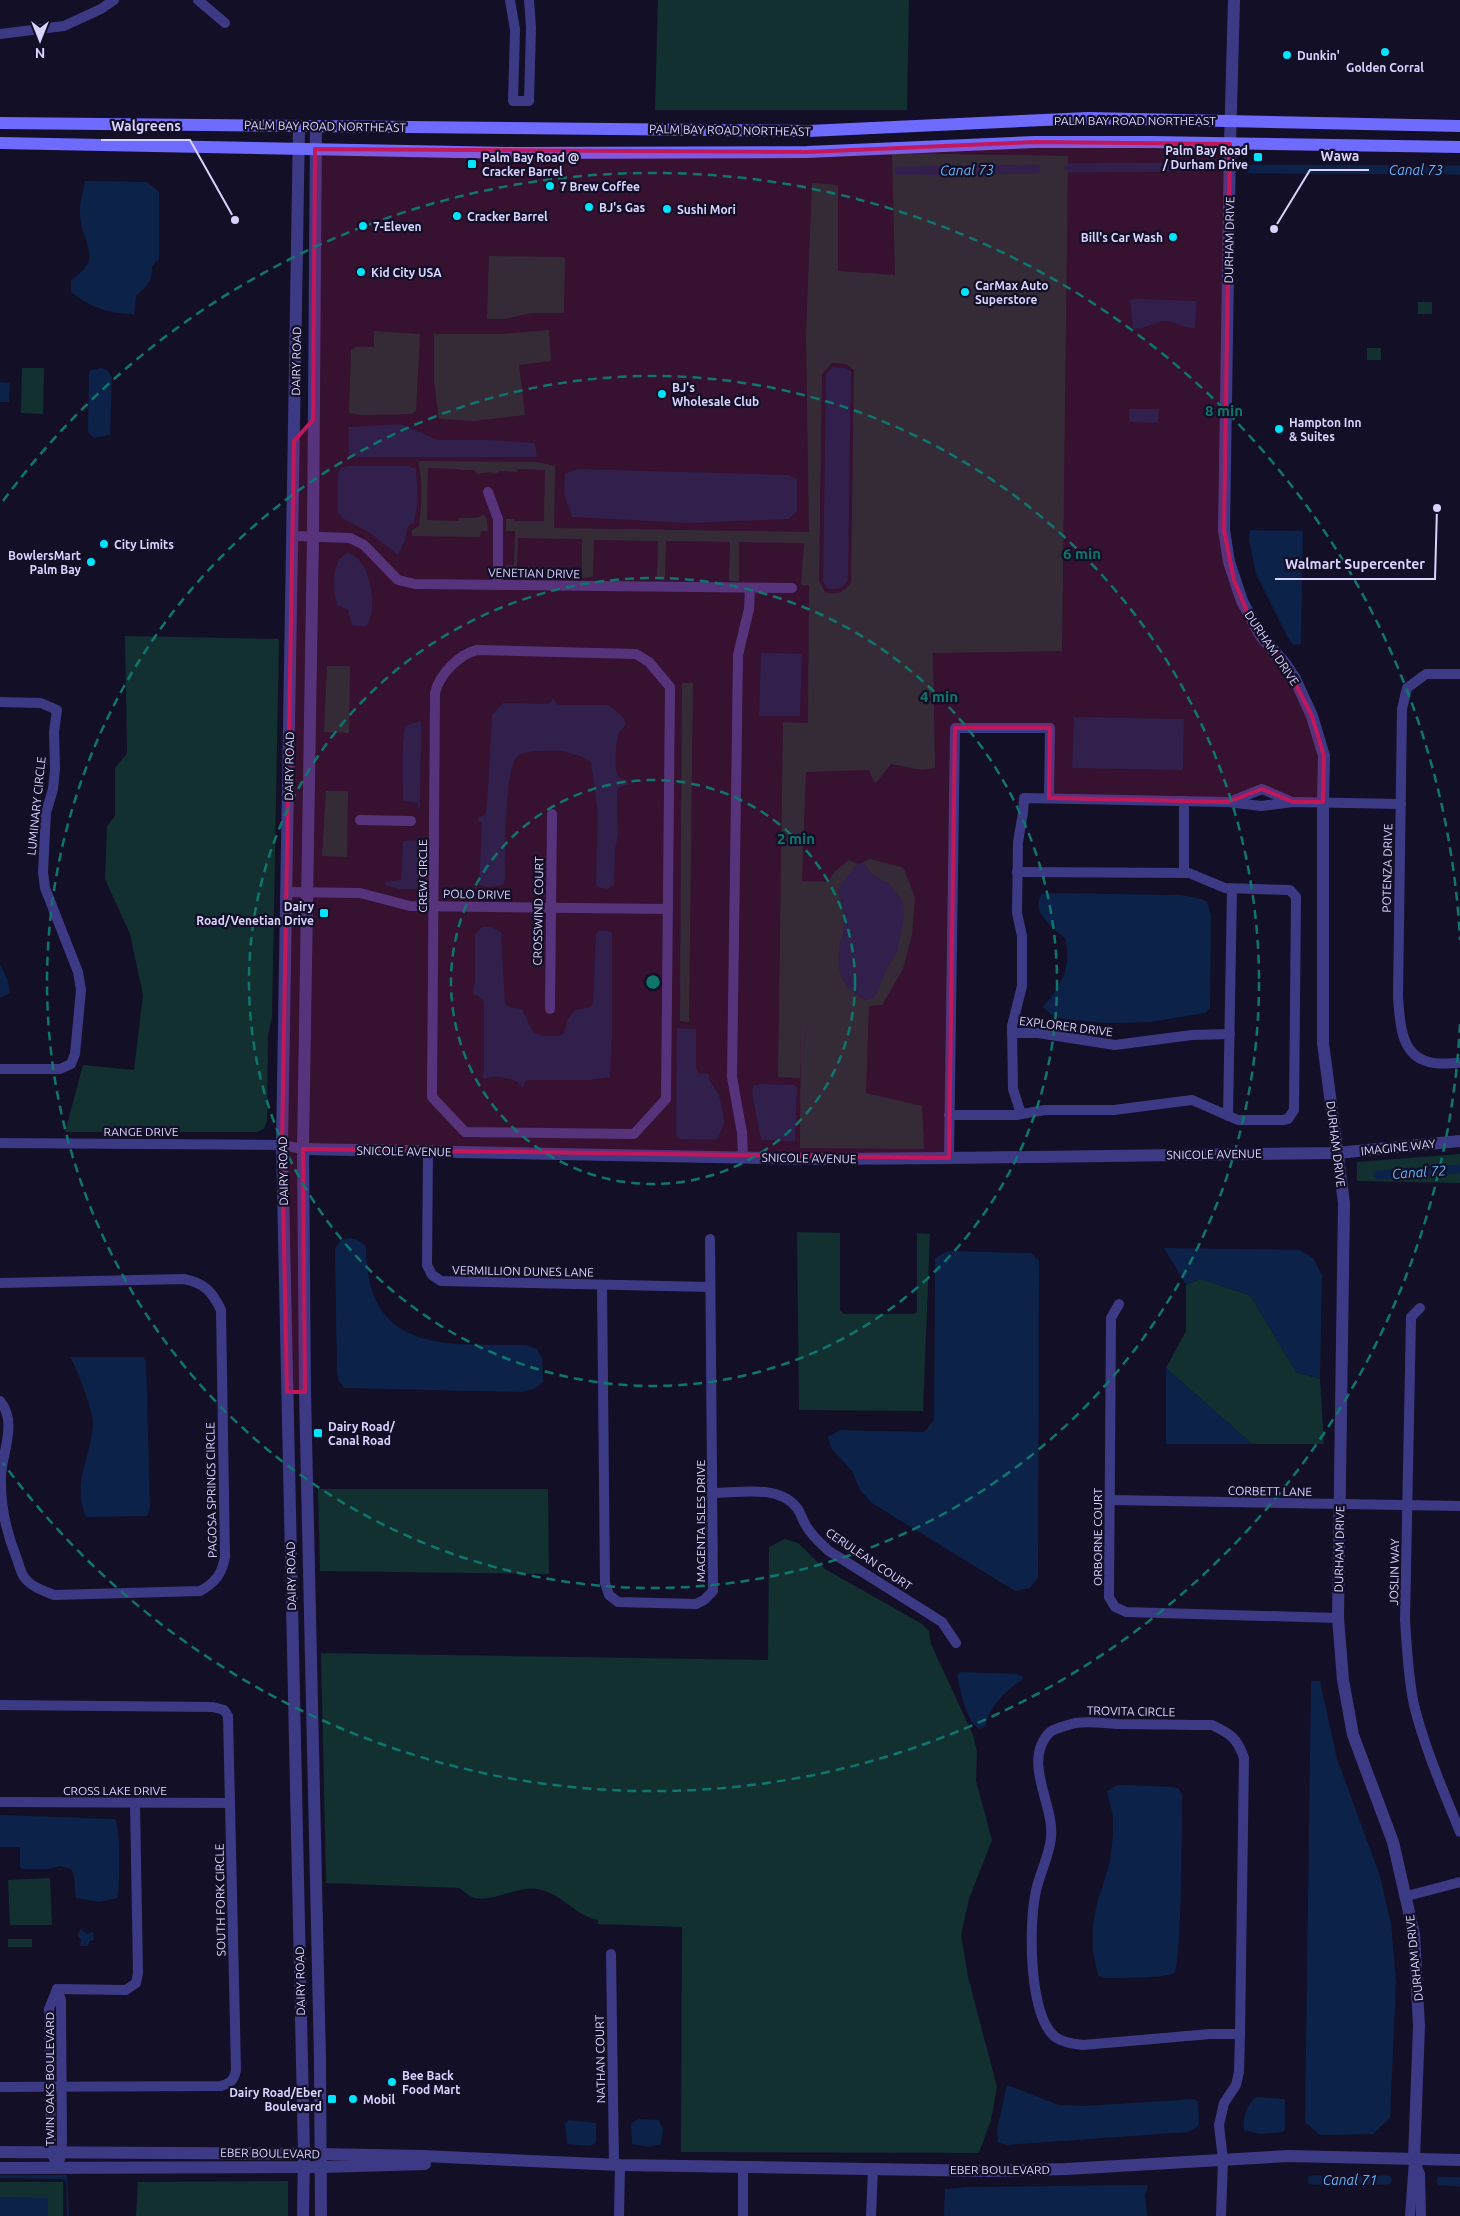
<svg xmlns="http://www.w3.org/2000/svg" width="1460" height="2216" viewBox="0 0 1460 2216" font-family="Ubuntu,sans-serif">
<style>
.green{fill:#12302f;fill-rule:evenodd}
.water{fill:#0c2248}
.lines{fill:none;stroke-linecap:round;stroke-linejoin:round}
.canal{stroke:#0c2248;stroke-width:9}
.minor{stroke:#3d3a85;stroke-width:10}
.tertiary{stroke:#3d3a85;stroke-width:12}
.secondary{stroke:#6f6bff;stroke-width:12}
.marked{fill:#c2185b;fill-opacity:0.2;stroke:#c2185b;stroke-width:4;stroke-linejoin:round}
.ring{fill:none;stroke:#0f766e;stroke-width:2.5;stroke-dasharray:9 6}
.poi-dot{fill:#00e5ff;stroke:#130f26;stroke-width:2}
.labels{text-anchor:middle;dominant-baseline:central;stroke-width:4.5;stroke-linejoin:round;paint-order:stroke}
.poi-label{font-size:12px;font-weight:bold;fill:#d9d4ff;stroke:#130f26;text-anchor:start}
.street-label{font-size:12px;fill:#d9d4ff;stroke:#130f26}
.water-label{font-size:14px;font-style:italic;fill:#62b6ff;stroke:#130f26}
.centre{fill:#0f766e;stroke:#130f26;stroke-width:2.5}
.ring-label{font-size:15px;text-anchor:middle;font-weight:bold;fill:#0f766e;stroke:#130f26;stroke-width:4.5;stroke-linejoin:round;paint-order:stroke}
.leader{fill:none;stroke:#d9d4ff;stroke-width:2}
.callout-dot{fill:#d9d4ff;stroke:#130f26;stroke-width:2}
.callout-label{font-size:14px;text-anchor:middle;font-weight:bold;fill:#d9d4ff;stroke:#130f26;stroke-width:4.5;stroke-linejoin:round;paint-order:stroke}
</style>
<rect width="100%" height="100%" fill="#130f26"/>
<!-- green -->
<g class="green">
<path d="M658 0H909L907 110H655Z"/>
<path d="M892 153 1068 156 1062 651 933 653 935 768 922 770 891 764 875 784 869 770 806 772 802 881 828 882 835 871 849 860 858 864 838 889C842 901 845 915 844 928 844 933 841 939 840 944 836 971 841 986 865 1000L874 997 890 962 897 952 890 885 871 874 863 862 870 859 901 867 904 869 915 898 912 935 903 969 882 1005 869 1006 866 1093 922 1106 924 1149 800 1148 801 1012 800 1078 778 1077 783 722 808 723 809 585H801L804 543 739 542V581H729L730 542 666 541 665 579H657L658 541 594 540 593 577 582 578V539L518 538 517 565 519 577H514L506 568V565H514L515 531H506V519H514L515 521H544L545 470 518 469 517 472 500 471 495 474 488 472 478 474 474 470H460V469L428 468 427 520 459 521V518H475L484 515 487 520 488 531H481L480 537 412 536V530L419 526C422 503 423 483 418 461L537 462 555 466 554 528 809 532 806 334 812 183 838 185V271L895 275ZM832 363 846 364 854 370 851 582C844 592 838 596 825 592L819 581 822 374Z"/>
<path d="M489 256 565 257 564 313H531L505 319H487Z"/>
<rect x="1418" y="302" width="14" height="12"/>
<path d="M549 330 551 361 519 365 525 415 474 421 439 419 434 381V334H503Z"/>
<path d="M374 331 420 334 416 411 411 414 361 415 349 413 351 350 356 347H374Z"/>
<rect x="1367" y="348" width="14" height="12"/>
<path d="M22 368H44L43 414 21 413Z"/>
<path d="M125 636 279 639 272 1017 268 1035 267 1120 264 1129 257 1132H65L83 1065 134 1070 143 995 130 934 105 879 107 826 115 816V768L127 753Z"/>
<path d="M327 666H350L349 733 324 732Z"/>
<path d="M682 683H693L689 1022 680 1021Z"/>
<path d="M326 791H348L347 857 322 856Z"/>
<path d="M1460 1154V1183L1357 1181V1162Z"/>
<path d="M797 1232 840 1233V1310L844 1314H914L917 1312V1233L930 1234 923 1411 799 1410Z"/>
<path d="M1200 1279 1250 1295 1296 1372 1320 1379 1324 1444H1252L1166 1368 1186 1331V1285Z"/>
<path d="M318 1489H548L549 1574 320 1571Z"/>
<path d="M785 1539 798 1543 825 1569 922 1624 929 1631 931 1644 973 1735 977 1751 976 1781 992 1840 969 1899 961 1935 968 1977 997 2087 991 2120 979 2153 681 2152 682 1927 597 1924 598 1920C575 1916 562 1893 537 1889 515 1886 491 1904 472 1897 467 1895 463 1890 459 1888L326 1883 321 1653 768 1660 769 1547Z"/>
<path d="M50 1878 52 1925H10L8 1880Z"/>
<rect x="8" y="1939" width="24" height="8"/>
<path d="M288 2181V2216H136L138 2182Z"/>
<rect x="0" y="2182" width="63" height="34"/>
</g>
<!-- water -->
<g class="water">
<path d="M85 181 147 182 159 192V259L152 266C154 280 146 287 136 296L134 314C113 315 87 306 71 292V280C105 257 82 245 80 216 79 204 83 192 85 181Z"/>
<path d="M1138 299 1194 301 1197 302 1195 328C1186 330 1175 321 1164 321 1153 322 1143 330 1133 329L1130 300Z"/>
<path d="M832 367 845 368 851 371 848 580C842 589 838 590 828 589L823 581 826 374Z"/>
<path d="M101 368 107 370 112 377 110 435 94 438 88 432 89 371Z"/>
<path d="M0 382 10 383 9 402H0Z"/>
<path d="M1129 409H1159L1158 423 1129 422Z"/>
<path d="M401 424 438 440H489L535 443 537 457H349V427Z"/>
<path d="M348 466H409L416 469 418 500 414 523 408 526 405 540 398 555 370 533 342 518 338 512V474L341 468Z"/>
<path d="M577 469 788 475 797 479V511L789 519 689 523 572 517 564 494 565 474Z"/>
<path d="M1250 530 1303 531 1301 644 1293 645 1287 636 1256 574 1249 540Z"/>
<path d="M348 553C372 558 380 618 364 627L352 625 348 610 337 605C333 589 330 560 348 553Z"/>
<path d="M761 653 802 654 800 716H759Z"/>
<path d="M553 697 556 704 560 705H608C613 709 623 715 625 722 626 728 620 729 618 735 616 742 614 770 618 776 620 779 624 780 628 781V785L619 787 617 793 618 835 615 850 614 885 607 889 598 887 596 885 598 813 591 762C579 754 559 749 544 751 536 751 525 751 518 756 504 767 505 859 505 880L503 885 490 887 479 885 482 823 478 821 479 817 485 815 487 806 492 715 503 703 547 704 551 702Z"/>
<path d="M1074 717 1184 719 1183 770 1072 768Z"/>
<path d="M421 721 420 807 418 808V803L403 801C403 789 401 731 406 726 409 723 417 723 421 721Z"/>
<path d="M418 836 420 837 419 889H399L385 885V882L401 880 403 841 416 840Z"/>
<path d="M863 862 871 874 890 885 903 901 904 917 897 952 890 962 874 998 865 1000C841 986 836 971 840 944 841 939 844 933 844 928 845 915 842 901 838 889L856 865Z"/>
<path d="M1049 893 1181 895 1202 899 1207 902 1211 915 1210 1008 1205 1013 1150 1022 1106 1023 1063 1019 1052 1015 1043 1007C1062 985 1072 967 1065 938 1053 928 1029 911 1042 894Z"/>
<path d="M482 927H491L501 932 505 1003 509 1007 522 1009 533 1032 543 1036H559L564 1033 568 1019 575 1010 590 1007 593 1003 596 935 598 931 606 930 612 933V1037L610 1077 589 1080H530L526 1081 522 1088 518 1082C508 1078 495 1074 485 1079L482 1077 484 1070V1006L483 999 473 994 475 980V934Z"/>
<path d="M0 964 8 981 10 993 0 998Z"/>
<path d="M677 1028 696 1029V1068L698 1073 709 1074V1080L719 1095 723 1113 724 1123 718 1138 716 1140 679 1139 676 1135Z"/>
<path d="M760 1084 794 1085 797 1087 795 1141 761 1140 752 1093 753 1086Z"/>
<path d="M350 1238 358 1240 366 1246C366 1355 446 1344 526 1345L537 1349 542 1358 543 1382 534 1389 521 1392 344 1388 339 1381 337 1372 335 1249 341 1240Z"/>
<path d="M1164 1248 1300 1250 1313 1258 1322 1275 1320 1379 1296 1372 1250 1295 1200 1279 1186 1285Z"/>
<path d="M948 1251 1031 1253 1039 1261 1038 1578 1030 1588 1015 1591 872 1503 860 1490 852 1471 832 1449 828 1437 840 1430 924 1432 934 1420 935 1258Z"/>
<path d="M70 1357H143L146 1361 150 1508 147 1516 86 1517C71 1482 92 1456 93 1423 94 1413 76 1366 70 1357Z"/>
<path d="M1166 1368 1252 1444H1166Z"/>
<path d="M960 1672 1017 1674 1022 1676 1023 1679C1008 1689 988 1707 986 1726L980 1729C966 1722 960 1690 957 1676Z"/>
<path d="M1311 1681H1320L1337 1759 1379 1873 1391 1923 1396 1982 1390 2118 1373 2134 1320 2135 1305 2122Z"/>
<path d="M1118 1785 1174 1787 1179 1789 1182 1796C1182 1817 1182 1968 1174 1973 1166 1978 1121 1978 1109 1978H1103L1098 1975 1093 1952V1924L1097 1903 1110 1862 1113 1835V1816L1107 1791Z"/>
<path d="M0 1815 115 1819C121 1828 120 1887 117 1898L99 1902 76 1898C74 1889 76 1877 71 1869L60 1866 49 1869H23L20 1867V1847H0Z"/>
<path d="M81 1929 87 1934 93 1932 94 1940 89 1942 88 1946H80L81 1940 77 1935Z"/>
<path d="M1007 2085 1059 2105 1085 2106 1194 2099 1198 2102 1199 2124 1195 2129 1188 2132 1007 2145 998 2142 997 2129Z"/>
<path d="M1256 2097 1285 2099V2129L1283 2132 1260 2134 1244 2130C1242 2120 1247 2103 1256 2097Z"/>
<path d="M639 2119 659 2120 663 2129 661 2144 648 2147 632 2144 631 2123Z"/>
<path d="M569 2120 596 2123V2143L590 2146 567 2144 565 2124Z"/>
<path d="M0 2175H67L69 2216H67L66 2182 64 2179 0 2178Z"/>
<path d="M1146 2185 1148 2186 1145 2195 1147 2216H944L945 2189 969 2187Z"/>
<path d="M0 2197 48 2198V2216H0Z"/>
</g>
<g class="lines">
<!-- canal -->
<g class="canal">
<path d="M1069 168 1204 167"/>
<path d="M1251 169 1460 170"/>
<path d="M899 171 1036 169"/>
<path d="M1378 1175 1460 1169"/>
<path d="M1312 2180H1387"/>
<path d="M1441 2181 1460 2182"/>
</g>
<!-- minor -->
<g class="minor">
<path d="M198 0 225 23"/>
<path d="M510 0 515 30 513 101H529L531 27 529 0"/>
<path d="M0 34 64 26 101 9 114 0"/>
<path d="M488 492 498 519V585"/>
<path d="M293 536 350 538 364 545 398 580 415 584 792 588"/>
<path d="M477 650 636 654 649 662 670 687 666 1099 634 1134 465 1132 432 1097 435 693C439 675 459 654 477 650Z"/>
<path d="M1460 674H1426L1407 688 1402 709 1398 997C1400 1022 1400 1055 1429 1062 1438 1065 1450 1063 1460 1063"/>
<path d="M0 702 41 703 57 710 54 732 55 769 53 789 46 813 43 872 45 888 78 972 81 990 75 1054 71 1064 60 1069H0"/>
<path d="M1184 801V873"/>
<path d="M1232 801 1262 789 1290 801"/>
<path d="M360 820 411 821"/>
<path d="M286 892 360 893 410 906 668 909"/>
<path d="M550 1009 552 814"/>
<path d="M1012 1033H1038L1115 1045 1192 1035 1230 1034"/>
<path d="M1021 1114 1013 1089 1012 1026 1022 986V936L1017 913 1018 842 1023 813 1024 798 1228 802 1261 806 1293 802 1401 804"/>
<path d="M949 1115H1016L1045 1110H1114L1192 1100 1238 1120H1283L1288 1119 1294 1110 1296 897 1290 890 1225 888 1189 873 1017 872"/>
<path d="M1228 1116 1232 889"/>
<path d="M0 1143 282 1145 303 1149"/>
<path d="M428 1151 427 1265 432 1275 441 1281 710 1287"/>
<path d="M743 1157 742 1133 732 1077 738 655 749 609 750 588"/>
<path d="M949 1158 955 728H1050L1049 798"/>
<path d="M0 1283 184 1279C204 1283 212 1291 221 1310L225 1557C222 1574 215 1583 200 1591L54 1595C44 1591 31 1587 24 1577 21 1573 19 1565 17 1559 6 1532 0 1506 1 1476 2 1453 18 1422 0 1401"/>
<path d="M602 1285 605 1583 609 1595 618 1602 696 1604 704 1600 713 1591 710 1239"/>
<path d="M1119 1304 1111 1318 1109 1597 1115 1607 1126 1612 1338 1618"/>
<path d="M1420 1308 1411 1317 1405 1620C1407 1648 1408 1677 1414 1705 1425 1749 1443 1790 1460 1832"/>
<path d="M713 1493C739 1493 779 1484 797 1508 800 1512 802 1518 804 1522 810 1534 819 1542 829 1551L942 1622 956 1643"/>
<path d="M1110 1500 1460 1506"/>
<path d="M0 1705 213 1707 224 1710 228 1716 236 2070C234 2080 231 2083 221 2086L0 2087"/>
<path d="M0 1802 230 1803"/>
<path d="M1407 1896 1460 1882"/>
<path d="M611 1954 614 2164"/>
<path d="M57 1989 126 1990 136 1983 138 1973 135 1803"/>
<path d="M57 1989 49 2009 51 2152 58 2168"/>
<path d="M57 1989 61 2000 62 2143 60 2159"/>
<path d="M1414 2159 1420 2174 1421 2216"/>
<path d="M619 2216 620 2165"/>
<path d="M743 2216V2167"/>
<path d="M871 2216 873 2169"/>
<path d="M1221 2216 1223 2160 1219 2125 1224 2103 1236 2085 1239 2072 1240 2034 1244 1758C1237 1738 1231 1734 1212 1725 1180 1725 1149 1724 1117 1724 1104 1723 1088 1721 1075 1723 1068 1725 1055 1728 1050 1732 1021 1761 1055 1805 1051 1838 1049 1858 1038 1876 1035 1896 1029 1928 1029 2013 1054 2036 1061 2042 1073 2044 1083 2045L1210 2034H1240"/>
<path d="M1410 2216 1414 2160"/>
</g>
<!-- tertiary -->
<g class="tertiary">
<path d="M1234 0 1230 144 1224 530 1229 562 1242 601 1261 636 1286 665 1295 679 1312 716 1324 756 1323 802V1043L1344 1203 1338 1618 1343 1680 1353 1735 1393 1842 1414 1934 1419 2026 1414 2159"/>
<path d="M299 126 282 1145 304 2154 303 2216"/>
<path d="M316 126 313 536 303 1149 305 1392 320 2060 321 2216"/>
<path d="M303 1149 820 1159 949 1158 1337 1153 1460 1141"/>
<path d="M0 2152 321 2154 423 2156 620 2165 989 2171 1066 2169 1289 2156 1460 2160"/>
<path d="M0 2168 322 2167 425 2164"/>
</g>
<!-- secondary -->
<g class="secondary">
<path d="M0 123 808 131 1088 118 1460 126"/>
<path d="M0 143 516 153 807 152 1035 142H1152L1460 147"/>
</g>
</g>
<!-- marked area -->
<path class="marked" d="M1035 142 1230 144 1224 530 1234 580 1251 621 1286 665 1312 716 1324 756 1323 802H1293L1262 789 1228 802 1049 798 1050 728H955L949 1158 303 1149 305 1392H287L282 1145 294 441 313 420 315 149 807 152Z"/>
<!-- distance rings -->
<g class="ring">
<circle cx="653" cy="982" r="202"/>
<circle cx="653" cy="982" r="404"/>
<circle cx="653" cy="982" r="606"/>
<path d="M1460 1024A808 808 0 0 1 3 1463M3 501A808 808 0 0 1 1460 940"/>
</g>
<!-- markers -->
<g class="poi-dot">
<circle cx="1385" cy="52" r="5"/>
<circle cx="1287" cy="55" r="5"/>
<rect x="1253" y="152" width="10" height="10" rx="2.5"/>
<rect x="467" y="159" width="10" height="10" rx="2.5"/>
<circle cx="550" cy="186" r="5"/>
<circle cx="589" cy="207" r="5"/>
<circle cx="667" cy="209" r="5"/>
<circle cx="457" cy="216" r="5"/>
<circle cx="363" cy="226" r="5"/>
<circle cx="1173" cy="237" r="5"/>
<circle cx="361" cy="272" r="5"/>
<circle cx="965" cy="292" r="5"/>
<circle cx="662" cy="394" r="5"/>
<circle cx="1279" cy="429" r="5"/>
<circle cx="104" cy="544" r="5"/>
<circle cx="91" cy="562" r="5"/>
<rect x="319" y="908" width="10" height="10" rx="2.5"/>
<rect x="313" y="1428" width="10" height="10" rx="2.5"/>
<circle cx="392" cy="2082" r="5"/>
<rect x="327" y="2094" width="10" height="10" rx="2.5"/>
<circle cx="353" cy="2099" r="5"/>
</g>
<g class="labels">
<!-- poi labels -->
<g class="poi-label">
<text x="1297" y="55">Dunkin'</text>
<text x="1385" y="67" text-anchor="middle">Golden Corral</text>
<text x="1248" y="150" text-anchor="end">Palm Bay Road<tspan x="1248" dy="14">/ Durham Drive</tspan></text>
<text x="482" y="157">Palm Bay Road @<tspan x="482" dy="14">Cracker Barrel</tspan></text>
<text x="560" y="186">7 Brew Coffee</text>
<text x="599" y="207">BJ's Gas</text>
<text x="677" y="209">Sushi Mori</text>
<text x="467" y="216">Cracker Barrel</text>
<text x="373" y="226">7-Eleven</text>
<text x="1163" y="237" text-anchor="end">Bill's Car Wash</text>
<text x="371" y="272">Kid City USA</text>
<text x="975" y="285">CarMax Auto<tspan x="975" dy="14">Superstore</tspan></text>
<text x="672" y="387">BJ's<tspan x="672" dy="14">Wholesale Club</tspan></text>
<text x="1289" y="422">Hampton Inn<tspan x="1289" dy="14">&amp; Suites</tspan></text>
<text x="114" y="544">City Limits</text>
<text x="81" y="555" text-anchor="end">BowlersMart<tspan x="81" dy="14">Palm Bay</tspan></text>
<text x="314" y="906" text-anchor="end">Dairy<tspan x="314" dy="14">Road/Venetian Drive</tspan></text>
<text x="328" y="1426">Dairy Road/<tspan x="328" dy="14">Canal Road</tspan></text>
<text x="402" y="2075">Bee Back<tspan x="402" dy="14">Food Mart</tspan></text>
<text x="322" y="2092" text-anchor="end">Dairy Road/Eber<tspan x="322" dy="14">Boulevard</tspan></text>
<text x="363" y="2099">Mobil</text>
</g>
<!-- street labels -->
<g class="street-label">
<text x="1135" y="120">PALM BAY ROAD NORTHEAST</text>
<text transform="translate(325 126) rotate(1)">PALM BAY ROAD NORTHEAST</text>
<text transform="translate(730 130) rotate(1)">PALM BAY ROAD NORTHEAST</text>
<text transform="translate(1229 240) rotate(-89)">DURHAM DRIVE</text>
<text transform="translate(296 361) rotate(-89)">DAIRY ROAD</text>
<text transform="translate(534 573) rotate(1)">VENETIAN DRIVE</text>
<text transform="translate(1272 648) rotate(56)">DURHAM DRIVE</text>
<text transform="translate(289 766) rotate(-89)">DAIRY ROAD</text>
<text transform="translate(36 806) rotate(-84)">LUMINARY CIRCLE</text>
<text transform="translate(1387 868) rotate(-89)">POTENZA DRIVE</text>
<text transform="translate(422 876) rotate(-90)">CREW CIRCLE</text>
<text transform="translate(477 894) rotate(1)">POLO DRIVE</text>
<text transform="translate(538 911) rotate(-89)">CROSSWIND COURT</text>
<text transform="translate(1066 1026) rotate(7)">EXPLORER DRIVE</text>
<text x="141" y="1131">RANGE DRIVE</text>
<text transform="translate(1336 1144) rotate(83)">DURHAM DRIVE</text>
<text transform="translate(1398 1147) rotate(-6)">IMAGINE WAY</text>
<text transform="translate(404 1151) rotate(1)">SNICOLE AVENUE</text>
<text transform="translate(1214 1154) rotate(-1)">SNICOLE AVENUE</text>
<text transform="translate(809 1158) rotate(1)">SNICOLE AVENUE</text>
<text transform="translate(283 1171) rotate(-91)">DAIRY ROAD</text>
<text transform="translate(523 1271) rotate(1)">VERMILLION DUNES LANE</text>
<text transform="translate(211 1490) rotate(-91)">PAGOSA SPRINGS CIRCLE</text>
<text transform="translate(1270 1491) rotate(1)">CORBETT LANE</text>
<text transform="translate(700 1521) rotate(-90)">MAGENTA ISLES DRIVE</text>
<text transform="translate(1097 1537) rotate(-90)">ORBORNE COURT</text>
<text transform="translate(1339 1549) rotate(-89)">DURHAM DRIVE</text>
<text transform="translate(869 1559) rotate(34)">CERULEAN COURT</text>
<text transform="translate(1394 1572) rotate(-89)">JOSLIN WAY</text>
<text transform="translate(291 1576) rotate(-91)">DAIRY ROAD</text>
<text transform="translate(1131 1711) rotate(1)">TROVITA CIRCLE</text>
<text x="115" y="1790">CROSS LAKE DRIVE</text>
<text transform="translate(220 1900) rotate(-91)">SOUTH FORK CIRCLE</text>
<text transform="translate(1414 1958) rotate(-96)">DURHAM DRIVE</text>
<text transform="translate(300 1981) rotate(-91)">DAIRY ROAD</text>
<text transform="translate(600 2059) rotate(-91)">NATHAN COURT</text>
<text transform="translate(49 2079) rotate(-90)">TWIN OAKS BOULEVARD</text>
<text transform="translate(270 2153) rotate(1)">EBER BOULEVARD</text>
<text x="1000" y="2169">EBER BOULEVARD</text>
</g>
<!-- water labels -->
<g class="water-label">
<text transform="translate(967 170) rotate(-1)">Canal 73</text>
<text x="1416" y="170">Canal 73</text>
<text transform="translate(1419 1172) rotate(-4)">Canal 72</text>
<text x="1350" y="2180">Canal 71</text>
</g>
</g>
<circle cx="653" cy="982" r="8" class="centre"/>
<g class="ring-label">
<text x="1224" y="416">8 min</text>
<text x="1082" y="559">6 min</text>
<text x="939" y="702">4 min</text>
<text x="796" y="844">2 min</text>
</g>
<!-- callouts -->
<path class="leader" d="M235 220L190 140H101M1274 229L1310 170H1369M1437 508L1435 579H1275"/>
<g class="callout-dot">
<circle cx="235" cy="220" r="5"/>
<circle cx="1274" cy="229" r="5"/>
<circle cx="1437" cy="508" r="5"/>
</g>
<g class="callout-label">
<text x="146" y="131">Walgreens</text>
<text x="1340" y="161">Wawa</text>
<text x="1355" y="569">Walmart Supercenter</text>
</g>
<!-- north arrow -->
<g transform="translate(40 40) rotate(180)" stroke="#130f26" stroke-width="4" paint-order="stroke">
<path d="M0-4L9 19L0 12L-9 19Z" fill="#d9d4ff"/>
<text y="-8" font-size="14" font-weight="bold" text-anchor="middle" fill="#d9d4ff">N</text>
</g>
</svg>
